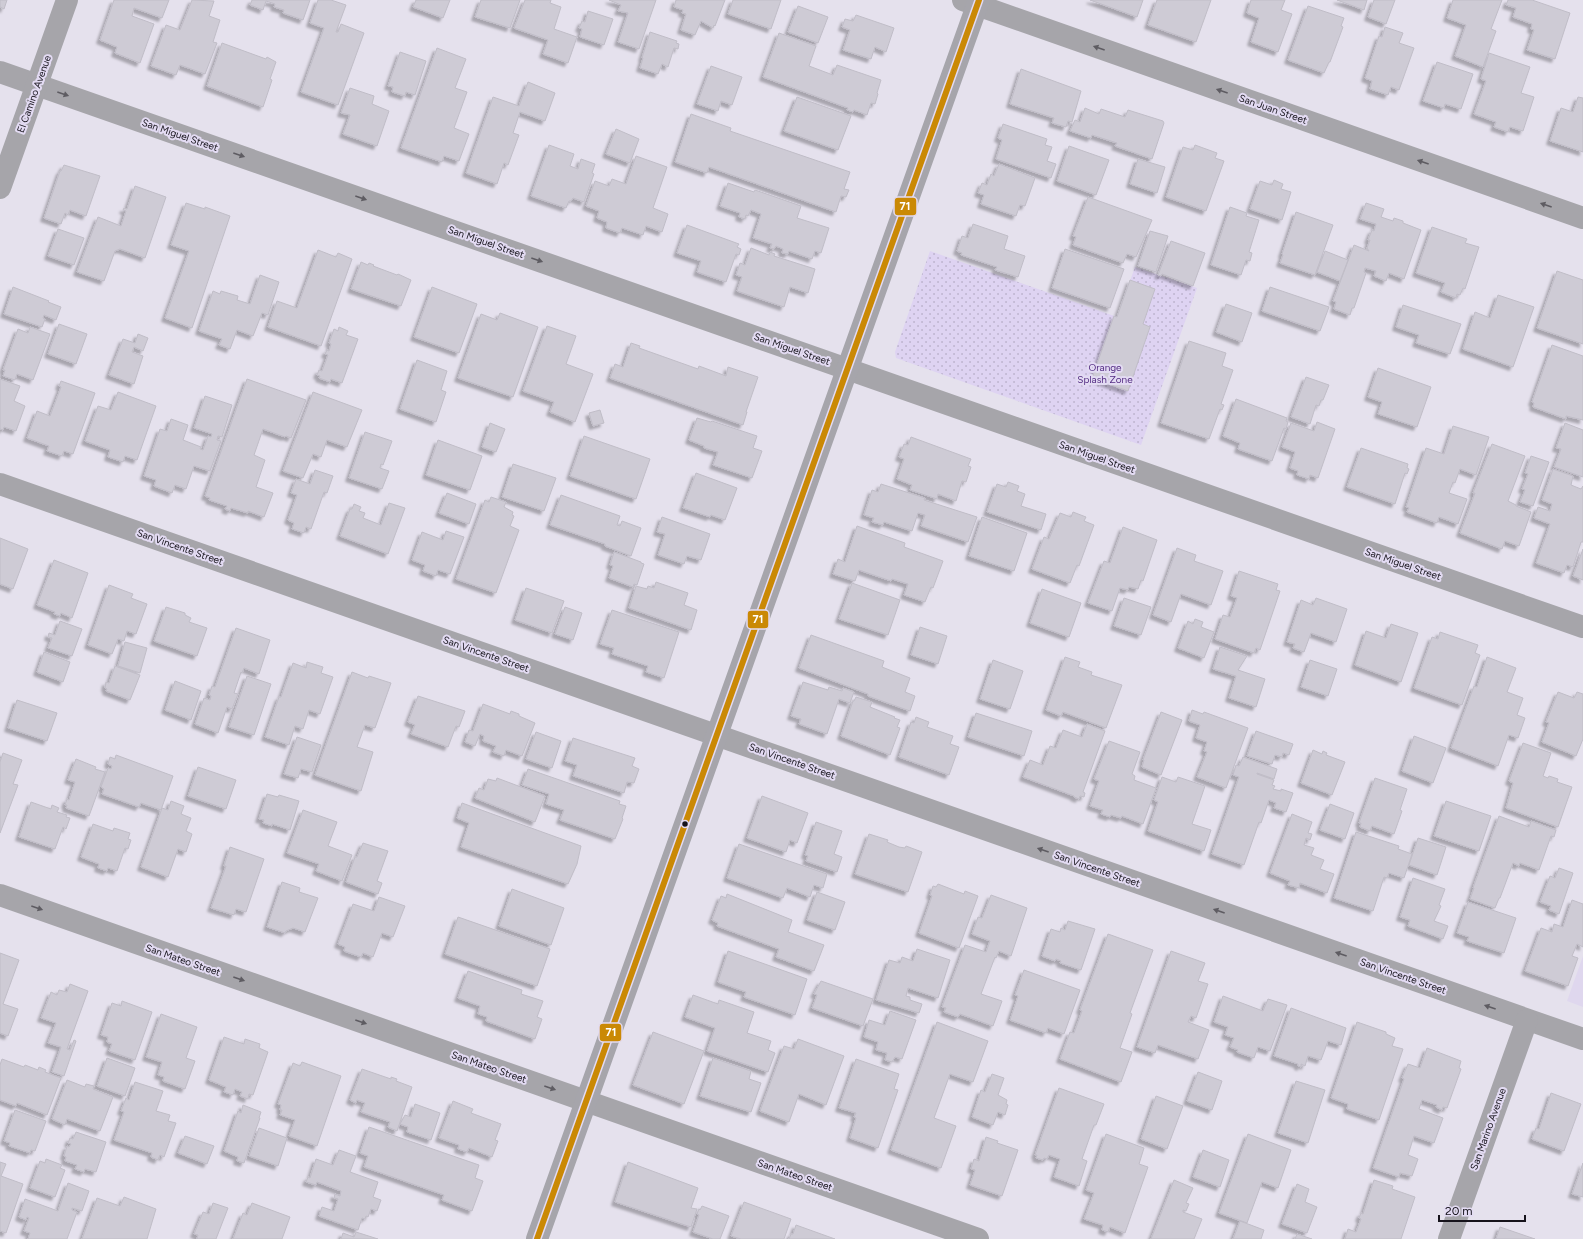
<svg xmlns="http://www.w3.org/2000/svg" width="1583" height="1239" viewBox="0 0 1583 1239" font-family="Figtree,sans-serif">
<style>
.built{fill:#dfd7ee}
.park{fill:url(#park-dots)}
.building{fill:#cecbd5;stroke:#c0bdc7;filter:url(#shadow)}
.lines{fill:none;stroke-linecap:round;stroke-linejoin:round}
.street{stroke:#a6a5aa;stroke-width:22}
.secondary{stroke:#a6a5ab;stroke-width:22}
.bus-1-casing{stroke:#e3dbf3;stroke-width:9}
.bus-1{stroke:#ca8905;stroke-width:6}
.oneway{fill:#5e5c62}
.bus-dot{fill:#16131b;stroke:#e3dbf3;stroke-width:1.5}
.labels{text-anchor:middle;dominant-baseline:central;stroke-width:4;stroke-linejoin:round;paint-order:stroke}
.street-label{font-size:10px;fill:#16131b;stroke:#e3dbf3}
.park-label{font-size:10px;fill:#542d83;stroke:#e3dbf3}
.line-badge{stroke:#e3dbf3;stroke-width:1.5}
.badge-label{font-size:11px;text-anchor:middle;font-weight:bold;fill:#fff}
</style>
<defs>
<pattern id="park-dots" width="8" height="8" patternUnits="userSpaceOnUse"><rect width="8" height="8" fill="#ded3f2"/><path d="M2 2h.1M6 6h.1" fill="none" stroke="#beb4cf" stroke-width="1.8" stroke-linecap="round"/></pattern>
<filter id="shadow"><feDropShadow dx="-3.5" dy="3.5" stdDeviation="1" flood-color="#0004"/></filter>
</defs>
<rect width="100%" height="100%" fill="#e5e1ed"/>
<!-- built -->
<path class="built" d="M1583 956V1007L1567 1001Z"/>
<!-- park -->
<path class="park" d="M930 251 1117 317 1135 267 1197 288 1141 445 896 358 895 352Z"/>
<!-- building -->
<g class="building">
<path d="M0 0H7L4 9 0 7Z"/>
<path d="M114 0H169L162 18 134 8 132 16 154 24 140 63 115 53 117 47 100 40Z"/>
<path d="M192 0 214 1 209 16 220 20 213 42 217 43 205 74 180 65 176 75 151 66 166 25 180 30Z"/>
<path d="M252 0H310L303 20 283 13 284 10 274 7 275 4 266 1 263 10 250 5Z"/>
<path d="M318 0H331L346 5 336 32H338L341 24 364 33 338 105 301 92 324 28 310 23Z"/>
<path d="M416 0H450L443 18 413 7Z"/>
<path d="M481 0H520L510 28 475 17Z"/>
<path d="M525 0H551L550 3 561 7 554 29 577 37 568 63 543 54 548 40 514 28Z"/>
<path d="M609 0H656L639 49 618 42 628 13 618 11 621 5Z"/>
<path d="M676 0H725L715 26 714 25 713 28 701 21 695 35 681 30 686 14 682 13 683 10 674 7Z"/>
<path d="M733 0H781L771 29 728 14Z"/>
<path d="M1090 0H1143L1137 17Z"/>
<path d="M1157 0H1211L1196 42 1148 25Z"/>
<path d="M1251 0H1285L1281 10 1292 14 1278 52 1251 42 1259 18 1247 13Z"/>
<path d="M1337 0H1367L1364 10Z"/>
<path d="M1374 0H1395L1386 24 1368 17Z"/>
<path d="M1453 0H1502L1491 29 1496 31 1483 67 1455 56 1466 25 1447 18Z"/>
<path d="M1508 0H1532L1570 13 1555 59 1527 50 1534 30 1531 29 1532 24 1513 17 1516 8 1506 5Z"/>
<path d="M798 6 828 17 818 43 788 32Z"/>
<path d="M1308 6 1344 18 1341 26 1343 27 1330 62H1329L1324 73 1288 60Z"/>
<path d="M588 11 613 19 604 45 580 37 582 29 579 28 582 21 585 22Z"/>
<path d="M856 15 894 28 886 52 875 47 871 59 843 50 850 30 842 27 845 19 853 21Z"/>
<path d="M1385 27 1403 33 1399 43 1414 48 1399 90 1391 87 1388 95 1370 89 1372 81 1365 78 1379 36 1382 37Z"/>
<path d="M650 32 677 41 676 43 679 44 678 49 674 48 668 67 662 64 658 74 640 68 643 58H642Z"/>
<path d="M779 33 816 46 809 66 833 75 837 65 881 80 877 93 878 94 875 104 871 103 867 115 854 110 853 112 847 110 848 108 763 77Z"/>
<path d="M222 43 266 59 267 57 276 62 270 79 272 80 263 107 207 86Z"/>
<path d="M437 48 466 59 455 88 467 92 454 128 469 134 459 161 444 156 442 162 401 148Z"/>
<path d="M400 52 426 61 415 95 406 92 405 96 392 92 393 87 388 86Z"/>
<path d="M1489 53 1530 67 1521 93 1534 97 1523 131 1510 127 1508 132 1494 127 1496 122 1474 114 1486 81 1481 79Z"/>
<path d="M1437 62 1473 74 1461 109 1445 104 1444 108 1423 101Z"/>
<path d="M711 66 742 77 732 105 721 101 718 111 697 104Z"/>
<path d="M1021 69 1081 91 1072 122 1068 121 1066 127 1052 123 1054 118 1010 104Z"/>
<path d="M528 82 555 93 545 121 520 112 513 133 519 135 508 165 504 163 497 184 466 173 493 97 519 106Z"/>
<path d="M350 88 374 96 372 104 389 111 377 146 343 134 350 115 341 113Z"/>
<path d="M797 97 851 116 838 150 784 131Z"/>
<path d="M1578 97 1583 98V152L1550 141 1561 108 1573 112Z"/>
<path d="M1085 108 1099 114 1101 109 1125 117 1128 110 1163 121 1164 123 1152 159 1115 146 1117 143 1092 135 1091 138 1070 131 1075 120 1080 122Z"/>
<path d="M691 114 731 128 730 131 850 172 844 189 849 190 846 197 841 196 836 212 709 167 707 173 675 162Z"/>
<path d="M1003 124 1047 139 1045 145 1052 147 1047 161 1056 164 1051 178 996 159 1002 140 998 138Z"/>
<path d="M616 129 639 139 630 163 606 154Z"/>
<path d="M549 145 574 154 570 166 578 169 581 159 595 164 592 173 594 174 584 202 573 198 571 201H569L566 208 531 196Z"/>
<path d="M1195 145 1217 153 1215 158 1224 161 1206 211 1166 197 1183 147 1193 150Z"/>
<path d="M1069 146 1109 160 1096 195 1057 181Z"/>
<path d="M636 156 667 167 653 208 668 214 662 232 646 226 643 235 622 228 620 233 606 228 607 222 597 218 599 211 586 206 595 181 609 186 612 179 626 184Z"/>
<path d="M1138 159 1165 167 1157 193 1130 184Z"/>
<path d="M999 164 1035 178 1025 206 1020 205 1016 216 981 204 984 195 978 193 982 183 987 185 991 174 994 176Z"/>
<path d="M64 165 100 176 86 216 70 210 68 215 65 213 61 224 44 218 60 171H61Z"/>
<path d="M1274 180 1283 184 1281 189 1291 192 1282 220 1250 209 1260 181 1272 185Z"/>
<path d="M728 183 754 192 755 190 801 206 797 218 829 228 821 253 815 251 812 259 789 251 788 254 782 253 783 249 776 246 774 249 770 248 772 244 753 238 761 214 751 210 748 216 746 215 745 219 739 217 740 213 720 206Z"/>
<path d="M135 186 166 197 145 258 120 249 115 251 104 281 77 272 98 217 121 226 126 211 123 210 124 208 127 209Z"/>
<path d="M1088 197 1152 220 1136 257 1127 254 1123 263 1073 245 1076 237 1073 236Z"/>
<path d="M186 203 205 209V207L230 216 192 328 165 318 189 251 171 245Z"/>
<path d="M1366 203 1384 209 1381 217 1393 221 1394 218 1403 221V223L1421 230 1404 279 1389 273 1386 281 1374 276 1376 271 1365 268 1364 272 1366 273 1354 308H1352L1350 315 1334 309 1336 302 1333 301 1354 245 1369 251 1367 248 1370 240H1368L1372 230 1374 231 1376 224 1360 219Z"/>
<path d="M1230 207 1247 213 1246 216 1259 220 1249 252 1252 253 1250 261 1246 260 1241 275 1211 265Z"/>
<path d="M1296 212 1333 225 1315 275 1280 263 1283 255 1282 254Z"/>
<path d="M973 224 1008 236 1004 249 1025 256 1018 277 995 270 997 267 961 255 962 253 957 251 962 236 968 238Z"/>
<path d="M687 225 739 244 737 247 741 249 739 255 736 254 726 282 697 272 701 261 677 253Z"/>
<path d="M1432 227 1467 239 1465 243 1479 247 1465 289 1463 288 1460 295 1457 294 1456 298 1441 292 1445 283 1416 273Z"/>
<path d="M58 229 84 238 74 265 48 256Z"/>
<path d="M1150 231 1168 236 1156 272 1138 266Z"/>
<path d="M1171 241 1205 253 1193 286 1162 274 1161 276 1158 275Z"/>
<path d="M751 248 769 255 770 252 775 254 774 256 815 269 808 293 790 287 784 307 737 291 742 277 736 275 740 263 745 265Z"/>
<path d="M1065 249 1124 269 1110 308 1052 288Z"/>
<path d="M318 250 336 257 338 253 352 259 321 346 268 327 277 301 297 308Z"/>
<path d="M1325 251 1348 260 1340 281 1317 272Z"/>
<path d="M361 262 368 265 369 263 374 265 373 266 397 275 398 274 411 280 401 306 351 289Z"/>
<path d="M1557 271 1583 280V344L1537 328Z"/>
<path d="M260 275 279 282 268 315 262 313 253 336 237 330 230 349 219 345 222 339 199 331 213 291 220 294 221 291 238 296 237 300 250 304Z"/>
<path d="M1130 280 1155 289 1143 324 1150 327 1128 391 1092 378 1114 316 1117 317Z"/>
<path d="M13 287 49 301 48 302 61 307 56 320 44 315 43 318 45 319 42 327 4 314Z"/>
<path d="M432 287 477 304 459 353 414 337Z"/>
<path d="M1270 287 1329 307 1320 331 1262 311Z"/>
<path d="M1498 295 1534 307 1513 367 1463 349 1475 312 1490 318Z"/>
<path d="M1226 304 1252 313 1242 342 1216 332Z"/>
<path d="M1403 305 1461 324 1450 354 1416 343 1419 335 1396 327Z"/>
<path d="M500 313 538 327 513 397 458 378 481 314 497 320Z"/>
<path d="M59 324 87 334 76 364 48 354Z"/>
<path d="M547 326 576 336 566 364 593 374 575 422 550 412 554 402 523 391Z"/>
<path d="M30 327 50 334 33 380 17 374 15 380 3 376 5 370H3L18 329 28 333Z"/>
<path d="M339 327 348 331 346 335 358 339 342 383 331 379 330 382 319 378 320 376 317 375 319 370 322 371 328 355 325 354 327 350 329 351 331 344 329 343 334 329 338 331Z"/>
<path d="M138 334 148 338 143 351 134 347 132 352 143 356 134 384 109 375 123 339 135 343Z"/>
<path d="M1189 341 1226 353 1222 366 1233 370 1221 404 1224 405 1222 410 1220 409 1209 439 1161 423Z"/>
<path d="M631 343 640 346 639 348 698 369 699 366 726 376 728 367 758 377 746 412H747L743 425 610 378 615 364 623 367Z"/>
<path d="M1552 345 1583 356V420L1566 416V419L1533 407 1534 403 1532 402Z"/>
<path d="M417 360 447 371 441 390 446 392 436 422 400 409Z"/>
<path d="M1378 368 1431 387 1417 427 1378 414 1382 402 1368 397Z"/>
<path d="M1306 377 1329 385 1323 400H1321L1319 406 1316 405 1310 424 1291 417Z"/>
<path d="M0 379 20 386 14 401 25 406 16 431 4 427 3 430 0 429Z"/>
<path d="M247 379 306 400 291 438 286 436 285 437 263 429 254 455 265 460 256 487 273 493 264 517 248 511V513L231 508 230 511 225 509 227 506 209 500 210 498 205 496Z"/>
<path d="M61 381 95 393 73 454 64 451 62 456 47 451 49 446 27 438 37 411 50 416 61 387 59 386Z"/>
<path d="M118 392 156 406 137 460 125 456 123 462 108 457 110 450 85 441 98 406 111 410Z"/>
<path d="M313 392 362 410 347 447 327 440 321 457 313 454 303 478 283 471Z"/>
<path d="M205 396 232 405 222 437 218 436 217 440 221 441 210 471 194 466 186 489 175 485 172 493 154 486 156 480 144 476 160 429 167 431 171 419 188 425 183 440 201 447 200 449 203 450 208 436 211 437 212 434 194 428Z"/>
<path d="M1236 399 1287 418 1286 421 1288 422 1286 429 1284 428 1272 461 1238 449 1240 443 1223 436Z"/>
<path d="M600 410 604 423 593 426 589 413Z"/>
<path d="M697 418 711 422 712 421 757 436 753 448 762 451 752 478 713 465 718 452 704 448V446L689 440Z"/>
<path d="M1317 422 1335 429 1318 478 1310 475 1309 479 1297 475 1298 471 1290 468 1295 452 1282 447 1291 423 1314 431Z"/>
<path d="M490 423 505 429 496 452 482 447Z"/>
<path d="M1565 423 1583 430V477L1554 467 1561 449 1556 448Z"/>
<path d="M1453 426 1489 437 1476 475 1460 469 1455 483 1453 482 1449 493 1467 499 1458 524 1439 517 1437 523 1407 512 1409 508 1406 507 1426 448 1444 454Z"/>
<path d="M365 432 392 441 383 465 381 464 380 468 389 471 382 489 349 478Z"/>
<path d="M584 436 650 459 636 499 570 476Z"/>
<path d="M911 437 971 459 968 466 971 467 966 482 962 481 956 501 938 494 937 499 910 490 912 485 897 479 904 459 899 457 904 444 908 445Z"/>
<path d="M438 440 482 456 470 490 426 475Z"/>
<path d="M1492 444 1525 456 1508 501 1516 505V506L1531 512 1519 546 1505 541 1502 549 1460 533 1475 493H1473Z"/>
<path d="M1361 448 1408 464 1407 468 1409 469 1407 474 1405 473 1395 504 1347 487Z"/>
<path d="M1531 456 1549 462 1533 506 1520 502 1525 490 1522 489 1528 474 1525 473Z"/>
<path d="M513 464 556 478 544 511 502 497Z"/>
<path d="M1553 469 1573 476 1571 485 1581 489 1583 486V542H1581L1573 567 1567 565 1564 573 1536 563 1550 524 1534 518 1538 507 1550 511 1552 504 1542 500Z"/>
<path d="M315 470 333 476 327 493 324 492 311 529 306 527 304 533 292 529 294 523 288 520 297 495 291 493 296 479 310 484Z"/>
<path d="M696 473 737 488 725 520 711 515 710 517 683 508Z"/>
<path d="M1008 482 1019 486 1017 491 1025 494 1021 506 1046 514 1041 530 987 512 997 484 1006 487Z"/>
<path d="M881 484 925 498 924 500 977 517 968 542 921 526 925 515 918 513 912 531 884 522 883 525 872 522 874 518 864 515 872 490 878 492Z"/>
<path d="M447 493 476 504 469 524 439 513Z"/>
<path d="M561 495 620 516 617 525 620 526 622 521 641 528 631 556 605 546V544L550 525Z"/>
<path d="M491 497 506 502 504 507 513 512 512 515 514 516 510 526 519 530 496 593 456 579 485 500 489 502Z"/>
<path d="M389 503 405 508 388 554 340 536 350 509H352L354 504 361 507 359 511 365 513 363 518 381 525Z"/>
<path d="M1073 512 1086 517 1084 521 1094 525 1079 566 1077 565 1070 583 1032 569 1044 537 1049 539 1060 513 1071 517Z"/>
<path d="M662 517 710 534 701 560 687 556 684 564 658 555 665 534 657 532Z"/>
<path d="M982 517 1027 533 1014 571 969 556Z"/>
<path d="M857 526 905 543 904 547 943 561 933 588 931 587 925 602 904 595 908 584 892 579 891 581 859 570 855 581 833 574 838 559 845 562Z"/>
<path d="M1123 527 1157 540 1143 581 1141 580 1138 589 1129 587 1128 590 1120 588 1112 611 1088 603 1104 561 1110 563Z"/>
<path d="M446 531 464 537 450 574 438 570 436 576 423 571 425 565 412 560 422 532 443 540Z"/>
<path d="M0 538 28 549 13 589 0 584Z"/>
<path d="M1177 548 1196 555 1194 561 1223 571 1211 605 1181 594 1171 622 1153 615Z"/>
<path d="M1583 549V580L1573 576Z"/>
<path d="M614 552 641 562V563L644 564 637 585 634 584 633 587 609 578 613 566 610 565Z"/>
<path d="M54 560 88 573 72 618 61 613 60 616 54 614 55 612 37 605Z"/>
<path d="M1239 571 1278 584 1276 590 1280 591 1260 650 1256 648 1254 653 1215 639 1223 615 1230 617 1237 598 1231 596Z"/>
<path d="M656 582 688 593 684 605 697 610 691 630 629 608 636 586 647 589 648 586 654 588Z"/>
<path d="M852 583 900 600 888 635 839 619Z"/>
<path d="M109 585 133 594 131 598 147 604 136 634 127 631 124 641 118 639 112 654 88 645Z"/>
<path d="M526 588 564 601 552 633 515 620Z"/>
<path d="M1042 589 1081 603 1069 637 1030 623Z"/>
<path d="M1124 598 1151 607 1141 635 1114 626Z"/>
<path d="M1316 598 1347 609 1336 642 1311 633 1304 652 1293 648 1295 644 1287 642 1301 600 1313 605Z"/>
<path d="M166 607 185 613V615L191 618 189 622 207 628 197 656 154 641Z"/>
<path d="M565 607 582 613 573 640 555 634Z"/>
<path d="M612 610 679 632 664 678 646 672 648 666 612 654 614 648 600 644Z"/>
<path d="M1195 619 1203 622 1201 627 1214 632 1204 658 1178 648 1188 621 1193 624Z"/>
<path d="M60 621 82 629 72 656 48 648 52 638 48 637 49 633 55 635Z"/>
<path d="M1391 624 1418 633 1401 682 1355 665 1366 631 1386 638Z"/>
<path d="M920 627 947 636 938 664 911 655Z"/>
<path d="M236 628 270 640 259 674 244 668 242 673 241 672 234 693 238 694 232 709 227 707 218 733 195 724 204 698 210 700 211 696 209 695 212 686 215 687Z"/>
<path d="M1440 632 1478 645 1475 653 1480 655 1462 705 1414 688 1432 637 1438 639Z"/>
<path d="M811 635 884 661 882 667 910 678 905 692 915 696 910 711 868 696V694L799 668Z"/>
<path d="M125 642 147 648 140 673 118 666Z"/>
<path d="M1220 647 1247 656 1238 670 1265 679 1256 707 1229 698 1236 676 1213 669Z"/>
<path d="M44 652 70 662 63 682 37 672Z"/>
<path d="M1065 657 1080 662 1078 667 1092 672 1091 675 1122 685 1106 728 1063 712 1061 716 1046 710Z"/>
<path d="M1487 657 1516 668 1507 692 1523 698 1517 715 1525 718 1518 738 1509 735 1498 766 1451 748 1474 686 1477 687Z"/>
<path d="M993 660 1023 671 1010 709 980 699Z"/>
<path d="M1310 660 1337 669 1328 696 1301 687Z"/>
<path d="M307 662 323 667 321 673 333 677 320 714 309 710 303 729 295 726 289 745 265 737 279 697H281L293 663 306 668Z"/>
<path d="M115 666 140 675 130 700 106 691 107 689 105 688 106 682 109 683Z"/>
<path d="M352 672 368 678 369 676 391 683 375 728 365 725 357 747 373 752 361 791 315 775Z"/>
<path d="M247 676 271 684 254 735 229 727Z"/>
<path d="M175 681 201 691 191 720 165 710Z"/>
<path d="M803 682 828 690 829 687 842 691 843 688 854 692 850 703 839 699 827 734 799 724 801 719 791 716Z"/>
<path d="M1558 692 1574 698 1577 692 1583 694V739L1576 756 1542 742 1549 723 1546 722Z"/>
<path d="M418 696 465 711 459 727 456 726 448 747 411 734 415 725 408 722Z"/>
<path d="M856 697 872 702 870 707 895 717 894 718 900 720 897 727 900 728 890 755 841 736 853 701H854Z"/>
<path d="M17 700 57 713 47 741 8 728Z"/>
<path d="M483 704 510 714 511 711 519 714V716L535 723 522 756 506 750 504 756 493 752 496 746 483 741 484 736 480 734 475 746 465 742 469 730 473 731Z"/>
<path d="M1192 710 1203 714 1204 712 1248 728 1226 788 1197 777 1207 752 1204 751 1207 742 1196 738 1200 725 1189 721Z"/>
<path d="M1161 712 1182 720 1161 775 1142 767 1144 760H1143Z"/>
<path d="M976 713 1032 731 1024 756 968 737Z"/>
<path d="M916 717 929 722 927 727 953 736 950 744 959 747 949 775 899 757 911 722 914 723Z"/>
<path d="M1087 724 1105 731 1083 792 1085 793 1084 797 1080 796 1079 799 1074 797V796L1023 777 1030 760 1043 765 1050 746 1056 748 1063 730 1082 737Z"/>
<path d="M1256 731 1293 744 1289 755 1283 753 1282 757 1275 755 1272 764 1247 756Z"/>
<path d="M536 732 561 741 552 768 526 759Z"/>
<path d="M1414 736 1446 748 1433 783 1402 771Z"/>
<path d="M297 737 321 745 312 772 301 769 298 778 284 774Z"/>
<path d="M573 738 635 758 632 766 639 769 634 783 627 782 624 793 573 776 577 765 565 761Z"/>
<path d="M1109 741 1140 752 1132 774 1135 776 1134 780 1156 788 1143 824 1122 816 1121 818 1111 815 1110 817 1101 814 1103 810 1090 806 1099 781 1094 779Z"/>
<path d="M1523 743 1551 753 1543 776 1548 778 1549 776 1558 779 1557 782 1572 787 1558 827 1506 808 1513 783 1509 781Z"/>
<path d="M1313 750 1322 754 1323 751 1327 753 1326 755 1345 762 1332 795 1301 783Z"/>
<path d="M3 753 22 760 13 784 18 785 0 833V762Z"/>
<path d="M116 755 173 776 161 810 141 803 139 807 102 794 104 789 101 787 108 768 111 769 112 766 108 764 110 757 115 759Z"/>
<path d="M1243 757 1277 769 1274 779 1257 773V774L1274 780 1272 785 1275 786 1273 789 1281 791V789L1293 793 1286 812 1274 808 1276 803 1269 800 1261 823 1259 822 1244 865 1212 854 1239 777 1233 775 1236 765 1239 766Z"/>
<path d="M76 759 96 767 95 769 105 772 89 816 66 808 67 805H65L67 799 69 800 75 782 68 780Z"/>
<path d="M198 767 236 780 226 809 188 796Z"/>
<path d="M528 769 620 801 619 804 626 806 622 818 623 819 615 839 560 820 564 810 546 804 549 794 522 785Z"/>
<path d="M1162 777 1176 782 1178 777 1205 786 1192 824 1211 830 1204 851 1148 831 1158 802 1154 800Z"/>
<path d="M497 778 545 796 535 822 475 798 479 788 484 790 488 779 496 781Z"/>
<path d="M1375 778 1407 789 1400 810 1402 811 1394 834 1372 826 1370 831 1360 827 1361 823H1359Z"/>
<path d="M267 794 278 797 279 795 299 801 290 830 272 824V826L263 823 264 820 259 819Z"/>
<path d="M762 796 808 813 797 843 790 840 786 852 747 838Z"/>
<path d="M171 801 184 806 181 814 191 818 186 831 192 834 186 852 178 849 168 877 141 867 162 808 168 810Z"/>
<path d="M1446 801 1491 816 1479 851 1434 836Z"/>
<path d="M31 802 51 809 52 805 59 808 57 812 67 815 66 817 70 818 66 829 63 827 55 849 19 837Z"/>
<path d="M462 803 581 846 577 864 568 884 461 847 469 823 457 818Z"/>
<path d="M1330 804 1354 813 1345 839 1320 830Z"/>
<path d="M303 810 337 822 328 846 352 855 342 881 316 871 319 864 287 853Z"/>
<path d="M1292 814 1312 822 1308 833 1312 834 1310 840 1306 838 1304 845 1314 848 1311 855 1324 860 1320 869 1334 874 1327 893 1300 883 1299 888 1288 885 1290 881 1270 873Z"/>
<path d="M1499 816 1529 827 1531 821 1556 830 1554 837 1551 836 1539 870 1520 863 1519 866 1513 863 1500 898H1499L1495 908 1470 899 1474 888H1473Z"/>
<path d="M816 822 842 831 834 854 842 857 837 872 806 861 808 856 805 855Z"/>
<path d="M93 824 113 831 114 828 130 833 128 839 131 840 128 849 125 848 117 871 108 868 107 871 98 868 99 864 81 857Z"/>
<path d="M1356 832 1399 846 1398 849 1412 854 1404 878 1389 873 1387 878 1384 877 1373 911 1334 898Z"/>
<path d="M869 834 888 840 887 842 899 847 905 848 906 846 922 852 908 892 855 874Z"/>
<path d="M1418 838 1446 847 1437 875 1409 865Z"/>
<path d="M363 843 388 851 377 881 382 883 378 894 346 882 355 857H357Z"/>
<path d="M739 844 827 874 823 888 814 885 810 897 787 888 783 898 727 878Z"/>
<path d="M230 847 264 859 246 912 236 909 234 915 211 908 226 866H224Z"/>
<path d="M1559 868 1573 873 1559 914 1549 910 1551 906 1540 902 1550 876 1555 878Z"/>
<path d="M1413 878 1445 889 1439 905 1441 906 1434 921 1448 926 1443 939 1408 926 1410 920 1400 917Z"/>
<path d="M282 882 300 888 299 892 318 898 305 932 293 928 286 931 285 933 267 927Z"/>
<path d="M938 884 964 894 965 891 978 896 959 948 919 933 932 896 930 895 933 886 936 887Z"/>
<path d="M512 889 564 908 551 945 499 926Z"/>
<path d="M817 892 845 902 835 930 807 920Z"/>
<path d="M727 894 792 920 788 932 824 945 814 971 776 957 779 949 717 926 718 923 712 920 721 896 726 898Z"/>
<path d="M991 895 1027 908 1011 956 999 951 996 958 995 957 981 994 1002 1001 993 1026 960 1014 958 1017 944 1012 946 1008 942 1007 965 945 986 952 990 941 972 934 978 917 982 918Z"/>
<path d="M379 897 405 906 393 937 382 933 373 957 363 953 361 957 344 951 345 947 338 944 353 904 374 911Z"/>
<path d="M1572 900 1583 904V947L1577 944 1572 956 1578 958 1568 986 1525 971 1541 928 1552 932 1554 924 1563 927Z"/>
<path d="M1468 902 1516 918 1504 953 1467 941 1469 937 1457 933Z"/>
<path d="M458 917 550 949 537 986 445 954Z"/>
<path d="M1068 921 1095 929 1081 970 1060 963 1061 961 1056 959 1055 961 1042 956 1051 929 1060 932 1061 928 1065 930Z"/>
<path d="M1108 934 1153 950 1130 1013 1132 1014 1120 1048 1132 1052 1121 1082 1060 1059 1070 1032 1074 1033 1082 1011 1080 1010Z"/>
<path d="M917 949 950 960 938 998 908 988 906 996 910 997V1000L922 1004 919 1013 876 1000 889 960 900 963 902 957 913 961Z"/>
<path d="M728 951 807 979 795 1015 744 997 746 992 718 982Z"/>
<path d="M1171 951 1205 963 1198 981 1208 984 1196 1018 1191 1016 1188 1022 1209 1030 1198 1059 1158 1045 1155 1053 1137 1047Z"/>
<path d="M0 953 19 960 3 1004 18 1009 8 1036 0 1033Z"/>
<path d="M1024 970 1080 990 1064 1034 1048 1028 1046 1033 1010 1020 1018 996 1015 995Z"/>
<path d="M468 971 522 990 521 994 543 1001 537 1017 542 1019 535 1039 486 1021 487 1017 478 1014 480 1006 458 998Z"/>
<path d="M821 981 873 999 863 1026 812 1008 817 995 814 994Z"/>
<path d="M70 984 88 991 67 1049 70 1050 74 1040 76 1041 64 1076 52 1072 61 1047 48 1043 56 1023 41 1018 51 992 57 995 59 990 67 992Z"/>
<path d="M693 995 718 1004 719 1000 754 1012 747 1033 771 1041 768 1050 775 1053 768 1072 707 1051 715 1028 685 1017Z"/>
<path d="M1223 996 1263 1011 1268 999 1287 1005 1270 1051 1258 1047 1254 1058 1237 1052 1238 1050 1230 1047 1234 1038 1225 1035 1228 1027 1214 1022Z"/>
<path d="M122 1001 152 1012 135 1060 109 1051 112 1044 107 1042 108 1037 101 1035 112 1003 121 1006Z"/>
<path d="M1291 1008 1346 1028 1341 1045 1328 1041 1321 1060 1308 1056 1305 1066 1301 1064V1067L1298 1066V1064L1274 1056Z"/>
<path d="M890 1011 916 1020 902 1059 895 1057 892 1062 885 1060 887 1053 876 1050 878 1042 864 1037 869 1020 885 1025Z"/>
<path d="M161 1014 197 1027 186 1058 195 1061 185 1089 163 1081 164 1077 158 1075 162 1062 146 1057Z"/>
<path d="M937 1022 988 1041 973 1082 950 1074 934 1118 956 1126 941 1168 891 1150Z"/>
<path d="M1357 1022 1386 1032V1034L1395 1038 1392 1046 1403 1049 1379 1120 1347 1109 1348 1104 1331 1098Z"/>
<path d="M653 1032 704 1051 684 1104 633 1085Z"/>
<path d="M224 1037 244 1044 245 1039 260 1044 259 1048 268 1052 253 1095 249 1094 248 1099 240 1096 242 1092 235 1089 233 1095 224 1092 226 1087 209 1080Z"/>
<path d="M798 1039 844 1056 826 1105 799 1094 789 1122 760 1111 784 1046 794 1049Z"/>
<path d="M1427 1048 1461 1061 1459 1068 1461 1069 1447 1108 1443 1107 1442 1110 1436 1107 1437 1105 1422 1100 1419 1109 1443 1118 1434 1143 1414 1136 1408 1155 1418 1159 1412 1176 1400 1173 1399 1177 1373 1168 1404 1079 1402 1078 1408 1064 1420 1068Z"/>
<path d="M107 1058 135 1068 125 1096 97 1086Z"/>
<path d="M713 1058 751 1071 749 1079 761 1083 751 1112 700 1096Z"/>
<path d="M2 1059 24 1067 25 1065 38 1070 39 1067 46 1070 45 1072 61 1078 47 1115 17 1103 16 1106 0 1100V1065Z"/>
<path d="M856 1059 899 1074 894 1089 898 1090 878 1148 850 1138 856 1118 854 1117 856 1113 839 1108Z"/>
<path d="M302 1062 341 1076 317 1146 289 1136 295 1120 280 1115 282 1110H280L281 1105 278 1104 293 1063 300 1066Z"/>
<path d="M362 1069 391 1079V1077L397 1079 396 1081 412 1087 397 1131 388 1127 390 1122 361 1112 365 1103 357 1100 356 1103 350 1100Z"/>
<path d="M1198 1072 1222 1081 1212 1110 1187 1101Z"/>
<path d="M992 1074 1004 1078 998 1095 1007 1100 1006 1104 1008 1105 1005 1115 998 1112 993 1125 972 1117 981 1090 985 1092Z"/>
<path d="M67 1080 85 1087 86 1084 94 1086 93 1089 113 1097 100 1131 67 1119 65 1125 52 1119Z"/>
<path d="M1296 1081 1325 1090 1308 1143 1278 1133Z"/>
<path d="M135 1082 163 1091 156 1111 170 1115 168 1121 176 1123 164 1157 160 1155 158 1160 151 1157 152 1153 114 1140 124 1112 121 1111 126 1098 129 1100Z"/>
<path d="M1059 1088 1104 1104 1096 1125H1094L1082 1159 1087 1161 1079 1186 1054 1177 1060 1159 1049 1155 1047 1159 1044 1158 1043 1160 1036 1158 1037 1155H1035Z"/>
<path d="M1551 1093 1581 1104 1564 1151 1532 1139 1536 1128 1539 1129Z"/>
<path d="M1156 1096 1183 1106 1167 1149 1141 1139Z"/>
<path d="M453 1101 473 1109 471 1113 501 1124 495 1140 498 1141 492 1157 469 1148 467 1152 458 1149 459 1145 439 1138Z"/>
<path d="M415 1104 440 1113 431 1140 407 1132 408 1127 400 1124 405 1115 411 1117Z"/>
<path d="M243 1105 261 1112 259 1118H260L244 1163 237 1161 238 1157 224 1151 238 1111 241 1113Z"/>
<path d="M15 1110 46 1121 35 1151 31 1150 30 1153 9 1146 10 1143 4 1141Z"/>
<path d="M369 1127 479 1165 475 1178 483 1181 472 1211 442 1200 444 1195 364 1167 368 1156 360 1153Z"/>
<path d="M259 1128 287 1138 278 1166 249 1156Z"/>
<path d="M76 1132 106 1142 96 1172 85 1169 84 1172 75 1169 77 1165 65 1161 66 1157 64 1156 67 1146 69 1147 71 1144 68 1143 70 1138 73 1139Z"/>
<path d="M1106 1134 1144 1148 1139 1164 1148 1167 1125 1233 1110 1227 1108 1232 1102 1230 1103 1225 1084 1219 1094 1193 1086 1190Z"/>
<path d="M1248 1134 1291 1150 1278 1188 1262 1182 1247 1223 1219 1213Z"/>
<path d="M185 1136 214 1146 207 1164 178 1153Z"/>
<path d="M986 1137 998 1141 997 1143 1018 1150 1002 1196 970 1185 975 1170 971 1169 974 1159 979 1161Z"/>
<path d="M339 1150 356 1156 350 1172 378 1182 373 1197 381 1200 377 1211 371 1209 368 1217 366 1216 365 1219 362 1218 358 1230 319 1216 322 1207 334 1211 338 1199 334 1198 335 1194 340 1196 341 1191 317 1182 316 1185 306 1182 308 1177 310 1178 316 1159 333 1165Z"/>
<path d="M1203 1150 1229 1160 1220 1187 1193 1177Z"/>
<path d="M46 1159 62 1165 60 1168 65 1170 55 1197 30 1188 40 1161 45 1163Z"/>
<path d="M0 1162 6 1164 1 1176 23 1184 6 1233 0 1231Z"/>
<path d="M628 1162 698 1188 691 1208 697 1209 691 1227 615 1202Z"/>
<path d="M1583 1163V1197L1572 1194Z"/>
<path d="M1174 1180 1193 1188 1186 1203 1189 1204 1186 1211 1183 1210V1212L1202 1219 1194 1239H1151Z"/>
<path d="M1374 1180 1393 1186 1392 1189 1415 1197 1401 1239H1345L1348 1229 1356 1232 1361 1219 1359 1218 1361 1213 1363 1214Z"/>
<path d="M68 1183 89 1191 82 1211 72 1208V1210L77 1212 67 1239H28L30 1233 24 1231 29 1218 27 1217 26 1220 19 1217 25 1199 58 1211Z"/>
<path d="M1297 1184 1309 1189 1305 1202 1317 1207 1307 1233 1282 1224Z"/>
<path d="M124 1197 156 1209 147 1239H82L97 1198 120 1206Z"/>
<path d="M744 1202 791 1219 784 1239H741L731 1236Z"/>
<path d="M213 1203 228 1208 216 1239H197L198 1235 194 1234 203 1212 209 1214Z"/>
<path d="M252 1203 290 1217 282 1239H233L243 1213 247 1215Z"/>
<path d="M702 1206 729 1216 720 1239H713L693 1232 699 1215 697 1214 699 1209 700 1210Z"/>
<path d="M1240 1221 1264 1230 1261 1239H1233Z"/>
<path d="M796 1225 835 1239H789L791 1234H793Z"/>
<path d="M1500 1227 1535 1239H1496Z"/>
<path d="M356 1232 378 1239H341L343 1233 354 1237Z"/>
<path d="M1297 1234 1312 1239H1295Z"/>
</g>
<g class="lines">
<!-- street -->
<g class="street">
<path d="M963 0 1583 218"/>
<path d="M0 72 1583 627"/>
<path d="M0 188 67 0"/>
<path d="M0 484 1583 1039"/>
<path d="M0 895 978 1239"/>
<path d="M1449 1239 1527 1020"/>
</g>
<!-- secondary -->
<path class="secondary" d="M537 1239 979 0"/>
<!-- bus-1 casing -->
<g class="bus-1-casing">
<path id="bus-1" d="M537 1239 979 0"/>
</g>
<!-- bus-1 -->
<use href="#bus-1" class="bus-1"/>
</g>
<!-- one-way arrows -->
<defs><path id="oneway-solid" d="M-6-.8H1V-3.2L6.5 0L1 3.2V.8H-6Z"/></defs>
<g class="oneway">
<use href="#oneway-solid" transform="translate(1099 48) rotate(-161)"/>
<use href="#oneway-solid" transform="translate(1222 91) rotate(-161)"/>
<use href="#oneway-solid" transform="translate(63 94) rotate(19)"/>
<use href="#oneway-solid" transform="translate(239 155) rotate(19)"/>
<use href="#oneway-solid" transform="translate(1423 162) rotate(-161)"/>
<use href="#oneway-solid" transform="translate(361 198) rotate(19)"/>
<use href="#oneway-solid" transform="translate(1546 205) rotate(-161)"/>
<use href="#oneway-solid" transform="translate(537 260) rotate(19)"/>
<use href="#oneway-solid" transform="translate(1043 850) rotate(-161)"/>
<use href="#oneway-solid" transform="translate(37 908) rotate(19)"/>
<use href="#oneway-solid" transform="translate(1219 911) rotate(-161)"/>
<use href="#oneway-solid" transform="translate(1341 954) rotate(-161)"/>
<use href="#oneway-solid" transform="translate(239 979) rotate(19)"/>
<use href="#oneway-solid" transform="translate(1490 1007) rotate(-161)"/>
<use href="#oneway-solid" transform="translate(361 1022) rotate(19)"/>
<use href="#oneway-solid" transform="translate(550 1088) rotate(19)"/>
</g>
<!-- markers -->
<circle class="bus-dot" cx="685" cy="824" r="3.5"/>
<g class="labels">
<!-- street labels -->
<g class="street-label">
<text transform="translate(34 94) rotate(-70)">El Camino Avenue</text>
<text transform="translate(1273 109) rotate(19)">San Juan Street</text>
<text transform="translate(180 135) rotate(19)">San Miguel Street</text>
<text transform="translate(486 242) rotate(19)">San Miguel Street</text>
<text transform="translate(792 349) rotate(19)">San Miguel Street</text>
<text transform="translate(1097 457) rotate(19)">San Miguel Street</text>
<text transform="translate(180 547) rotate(19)">San Vincente Street</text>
<text transform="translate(1403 564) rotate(19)">San Miguel Street</text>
<text transform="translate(486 654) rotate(19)">San Vincente Street</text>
<text transform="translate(792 761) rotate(19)">San Vincente Street</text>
<text transform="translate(1097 869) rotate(19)">San Vincente Street</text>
<text transform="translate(183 960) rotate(19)">San Mateo Street</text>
<text transform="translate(1403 976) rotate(19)">San Vincente Street</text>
<text transform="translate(489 1067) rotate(19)">San Mateo Street</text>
<text transform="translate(1488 1129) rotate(-70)">San Marino Avenue</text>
<text transform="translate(795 1175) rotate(19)">San Mateo Street</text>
</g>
<!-- park labels -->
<g class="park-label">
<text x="1105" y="367">Orange<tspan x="1105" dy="12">Splash Zone</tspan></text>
</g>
</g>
<g class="line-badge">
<rect x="894" y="197" width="23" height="19" rx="4" fill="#ca8905"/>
<rect x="747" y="610" width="22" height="19" rx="4" fill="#ca8905"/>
<rect x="599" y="1023" width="23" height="19" rx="4" fill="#ca8905"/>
</g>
<g class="badge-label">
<text x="905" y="210">71</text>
<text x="758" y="623">71</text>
<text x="611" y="1036">71</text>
</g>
<!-- scale -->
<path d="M1439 1215v6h86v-6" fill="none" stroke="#16131b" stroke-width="2"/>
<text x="1445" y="1215" font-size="12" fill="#16131b" stroke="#e3dbf3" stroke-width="3" paint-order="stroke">20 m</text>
</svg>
